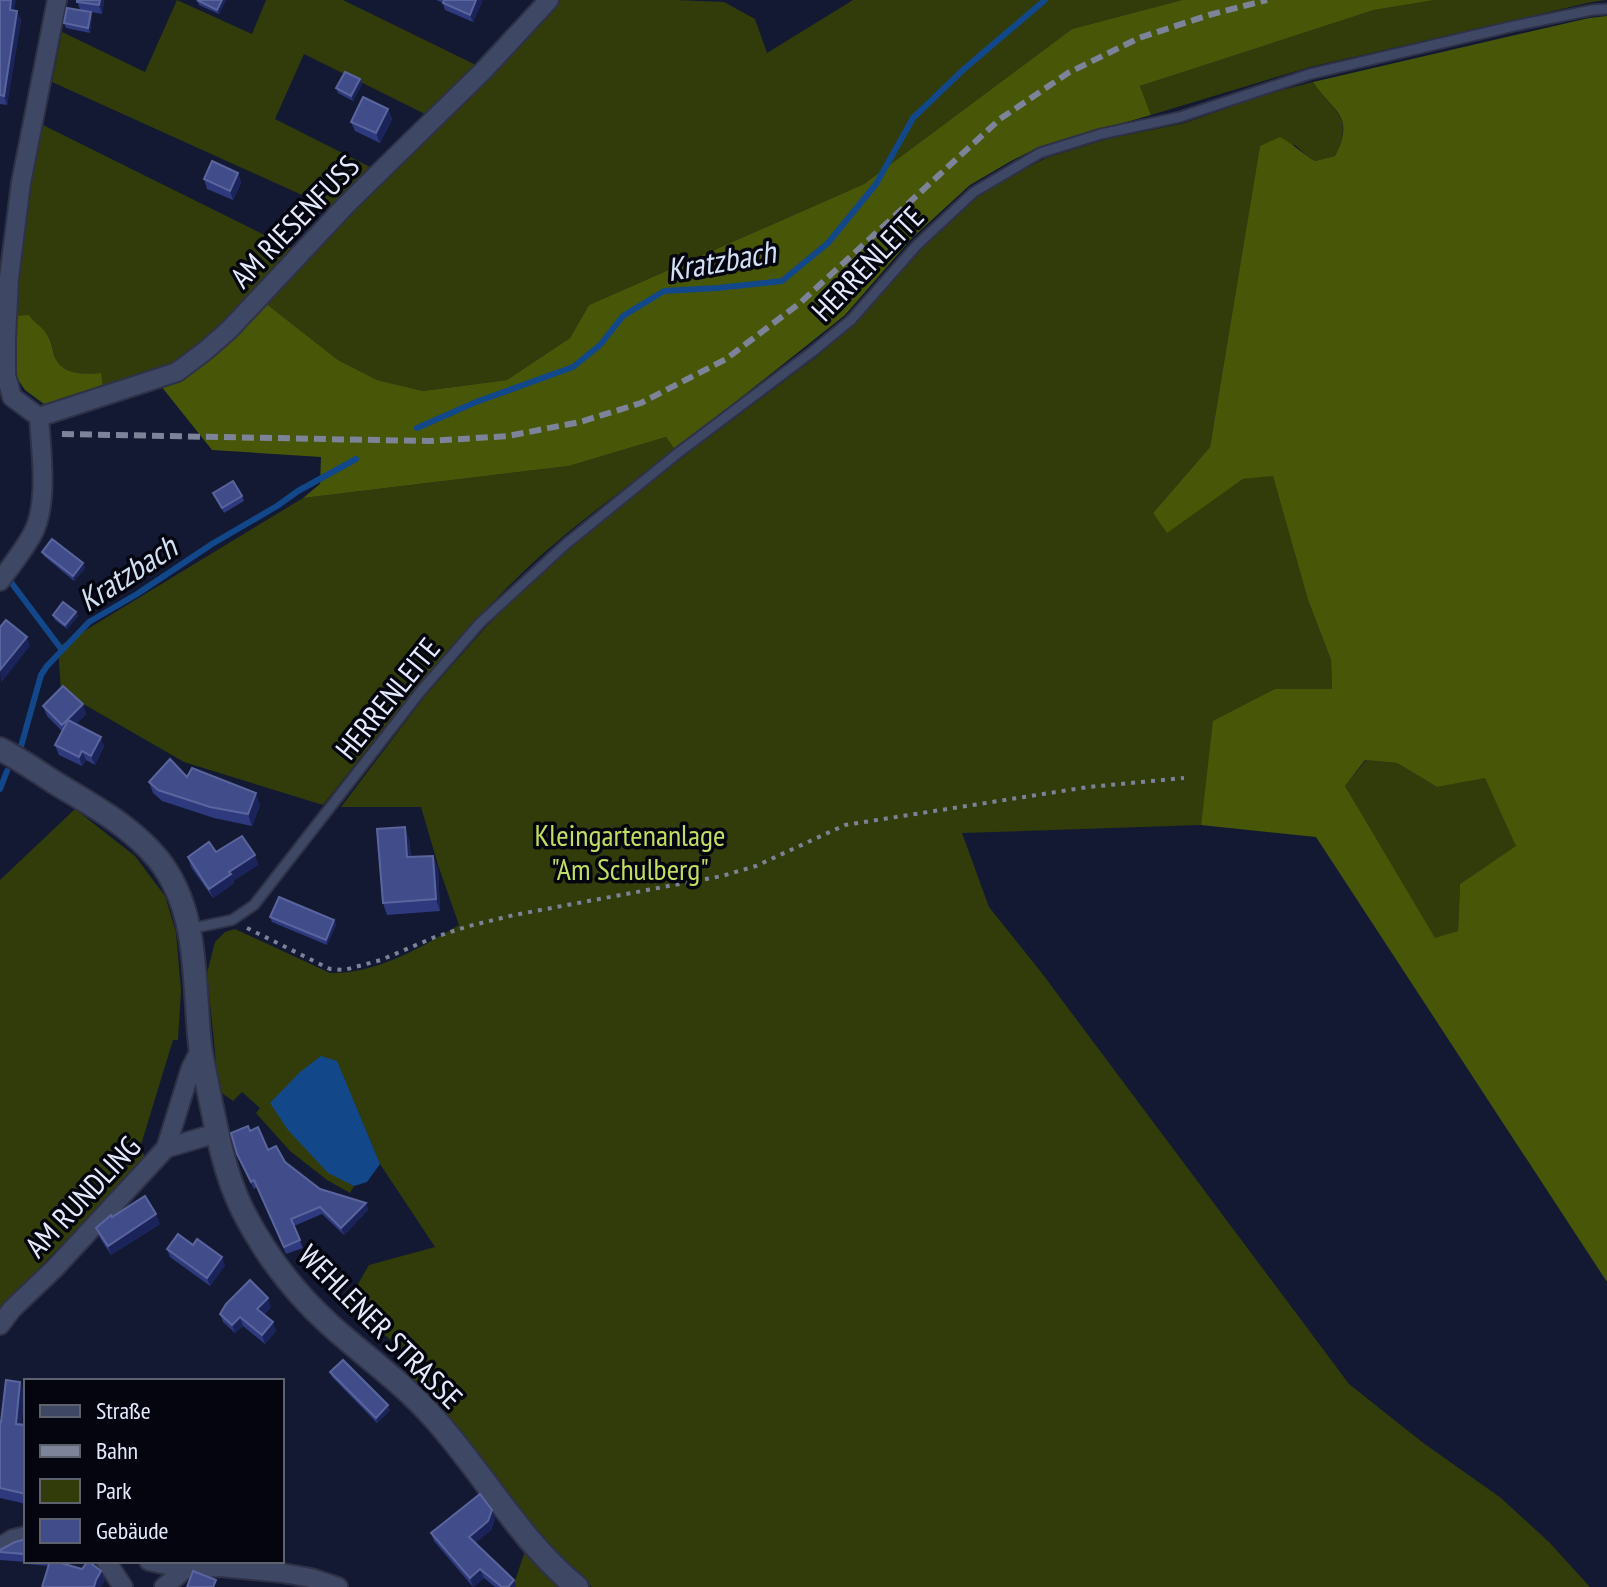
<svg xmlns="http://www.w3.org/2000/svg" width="1607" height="1587" viewBox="0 0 1607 1587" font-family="'PT Sans Narrow',sans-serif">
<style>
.green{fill:#313c0a}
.forest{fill:#475707;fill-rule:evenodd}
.water{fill:#12488a}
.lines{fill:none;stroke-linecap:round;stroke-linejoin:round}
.stream{stroke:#12488a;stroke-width:6}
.service-casing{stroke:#2f3247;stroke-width:13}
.minor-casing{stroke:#2f3247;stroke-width:22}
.tertiary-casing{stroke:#2f3247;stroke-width:26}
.path{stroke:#7c8297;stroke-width:4;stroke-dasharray:4 6;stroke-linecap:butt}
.service{stroke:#3e4763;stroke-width:9}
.minor{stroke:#3e4763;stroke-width:18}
.tertiary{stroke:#3e4763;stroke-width:22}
.rail{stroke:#7d8399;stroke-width:6;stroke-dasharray:12 6;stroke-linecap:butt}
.wall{fill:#2e397e}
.shaded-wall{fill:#1b245a}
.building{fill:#414c8b;stroke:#5b659d;stroke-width:2}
.labels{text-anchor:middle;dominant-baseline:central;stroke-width:7;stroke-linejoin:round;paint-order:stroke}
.street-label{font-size:30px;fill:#e5ebfd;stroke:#04050f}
.park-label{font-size:30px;fill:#c0de62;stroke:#04050f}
.water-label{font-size:32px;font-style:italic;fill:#d2e0f4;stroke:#04050f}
</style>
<rect width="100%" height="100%" fill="#131932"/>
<!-- green -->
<g class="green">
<path d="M177 0 252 34 266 0H343L480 67 429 116 304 54 275 119 374 169 333 209 52 82 62 32 145 72Z"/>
<path d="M559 0H676L724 2 755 19 767 53 853 0H1182L1072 29 864 184 589 305 570 338 507 380 423 391 377 380 338 360 264 302 492 73Z"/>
<path d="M1435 0H1607L1592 2 1310 67 1151 115 1140 86 1374 10Z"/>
<path d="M1313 82C1333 114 1355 113 1335 156L1315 161 1306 155 1295 145 1260 147 1210 447 1153 513 1167 532 1243 479 1273 475 1308 600 1331 660 1332 690H1275L1214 721 1201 825 962 833 989 907 1041 972 1349 1384 1422 1442 1501 1498 1549 1542 1590 1587H592L569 1568 528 1528 409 1379 406 1362 399 1347 347 1303 369 1265 435 1247 380 1164 337 1062 328 1172 354 1186 350 1193 327 1180 290 1151 256 1113 260 1108 242 1092 233 1101 219 1091 207 973 215 942 225 932 235 929 330 973C376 974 420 948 459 925L438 865 421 807H341L425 696 485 628 529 584 571 546 683 457 815 358 854 324 924 245 980 195 1013 175 1046 158 1107 139 1185 123 1267 94Z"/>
<path d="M43 125 293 249 222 327 179 364 103 390 100 373C83 374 62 376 55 356 52 348 52 339 45 332 38 324 26 320 16 316L17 280 27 189Z"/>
<path d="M666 437 675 450C622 491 566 530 518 577 446 647 385 727 323 805L184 762 61 691 58 647 303 498 569 466Z"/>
<path d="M1366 760 1397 763 1437 787 1485 777 1517 846 1460 884 1458 931 1435 939 1345 786Z"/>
<path d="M75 809 135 856 165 896 176 932 181 990 178 1040H173L140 1148 146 1158 43 1264 0 1312V880Z"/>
<path d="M525 1551 562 1587H513Z"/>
</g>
<!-- forest -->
<g class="forest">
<path d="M1182 0H1435L1374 10 1140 86 1151 115 1039 147 1011 161 970 185 912 238 845 315 675 450 666 437 569 466 303 498 320 484 321 457 212 450 161 386 264 302 338 360 377 380 423 391 507 380 570 338 589 305 864 184 1072 29Z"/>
<path d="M1607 16V1282L1316 837 1201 825 1213 721 1275 689H1332L1331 660 1308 600 1273 476 1243 479 1167 533 1153 513 1210 447 1260 146 1280 137C1293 144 1303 154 1315 161L1335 156C1356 114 1333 113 1313 82L1589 18ZM1365 760 1397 763 1437 787 1485 778 1516 846 1460 884 1458 931 1435 938 1345 786Z"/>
<path d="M29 315C34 323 41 326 46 333 52 341 52 349 55 357 63 376 84 374 101 373L103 390 61 403 44 404 25 390 17 378 15 346 16 316Z"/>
</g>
<!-- water -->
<path class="water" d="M321 1056 337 1061 380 1164 367 1182 354 1186 328 1173 288 1130 270 1103 300 1072Z"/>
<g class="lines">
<!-- stream -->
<g class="stream">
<path d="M417 428 476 402 573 367 600 345 623 316 664 291 717 288 782 281 828 243 876 184 913 118 963 70 1045 0"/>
<path d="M7 577 62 650"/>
<path d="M20 750 41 675 47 666 89 622 137 594 212 544 277 506 298 491 356 459"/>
<path d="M0 789 7 771"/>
</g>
<!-- service casing -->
<g class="service-casing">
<path id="service" d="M189 929 232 920 254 905 420 692 480 623 566 544 678 453 812 352 851 320 917 245 974 192 1040 153 1101 134 1180 117 1310 74 1514 26 1592 10 1607 9"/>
</g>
<!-- minor casing -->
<g class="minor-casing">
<g id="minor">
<path d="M39 417 177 372 205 351 229 330 347 204 485 69 549 0"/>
<path d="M0 581C11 566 23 551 32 535 49 505 41 451 39 417L12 397 6 375V339L9 278 21 183 57 0"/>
<path d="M166 1148 217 1133"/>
<path d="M0 1325 12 1309 55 1268 166 1148 191 1068 201 1049"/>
<path d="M0 1547 13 1539 26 1536"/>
<path d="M106 1561 123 1587"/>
<path d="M149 1561 185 1569 221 1567 283 1573 311 1578 338 1587"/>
<path d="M164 1587 185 1569"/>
</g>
</g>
<!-- tertiary casing -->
<g class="tertiary-casing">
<path id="tertiary" d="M0 749C20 759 38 772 57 784 93 806 131 826 158 859 200 911 193 983 200 1045 202 1061 206 1077 209 1093 217 1132 224 1172 242 1209 264 1253 293 1291 329 1324 363 1355 402 1382 433 1417 483 1472 519 1540 577 1587"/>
</g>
<!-- path -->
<path class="path" d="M247 928 330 969 344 970 381 960 435 937 469 926 514 915 722 876 756 866 845 825 1088 787 1184 778"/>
<!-- service -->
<use href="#service" class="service"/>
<!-- minor -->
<use href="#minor" class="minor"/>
<!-- tertiary -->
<use href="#tertiary" class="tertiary"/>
<!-- rail -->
<path class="rail" d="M62 434 429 441 508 436 580 422 641 403 726 359 800 303 1000 119 1068 73 1139 38 1209 15 1267 0"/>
</g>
<!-- wall -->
<g class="wall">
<path d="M0 0 14 10 21 20 7 105 0 104Z"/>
<path d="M77 0H104L102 14 91 12 92 16 90 33 66 28 64 23 80 10Z"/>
<path d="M197 0H226L219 14 199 5Z"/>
<path d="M436 0H481L482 2 473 22 445 10 443 3Z"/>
<path d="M360 79 362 84 353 101 338 93 336 88Z"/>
<path d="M388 109 392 119 380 143 355 131 351 122Z"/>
<path d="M238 173 241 183 233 200 207 189 204 179Z"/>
<path d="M213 493 242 496 244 501 224 513Z"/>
<path d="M42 552 83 563 85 568 74 581 44 556Z"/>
<path d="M76 612 78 616 67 629 55 620 53 615Z"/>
<path d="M43 706 86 714 76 724 104 746 95 765 86 760 82 766 59 755 55 745 62 731 47 716Z"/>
<path d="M187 777 260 805 252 826 214 818 162 801 153 793 149 782Z"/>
<path d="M409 839 411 857 438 868 440 911 387 915 383 903Z"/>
<path d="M216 852 255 855 258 865 233 881 234 883 213 898 191 867 188 857Z"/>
<path d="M270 917 334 920 336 925 327 945 272 922Z"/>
<path d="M250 1131 268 1150 285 1162 320 1189 366 1203 368 1210 344 1235 322 1214 294 1226 303 1248 286 1254 257 1187 254 1189 240 1161 231 1133Z"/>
<path d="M112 1217 160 1224 111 1255 100 1238 96 1228Z"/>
<path d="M193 1245 225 1265 210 1286 170 1257 167 1249Z"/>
<path d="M271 1307 264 1314 276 1331 265 1344 243 1326 235 1333 223 1322 220 1314Z"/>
<path d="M330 1372 390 1410 377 1423 332 1377Z"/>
<path d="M25 1393 21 1425H26V1504L0 1498V1422Z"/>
<path d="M495 1519 491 1530 475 1543 514 1580 516 1587H495L484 1578 473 1587 434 1541 431 1533Z"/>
<path d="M26 1539V1561H61V1563L82 1569 101 1571 105 1581 48 1566 27 1564 26 1562 0 1560V1550Z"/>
</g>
<!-- shaded-wall -->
<g class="shaded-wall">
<path d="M11 0H16L13 19 10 10Z"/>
<path d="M100 0H104L102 14 99 5Z"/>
<path d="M222 0H226L219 14 217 10Z"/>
<path d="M476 0H481L482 2 473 22 470 15Z"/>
<path d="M17 11 21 20 7 105 4 96Z"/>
<path d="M91 12 92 16 90 33 88 28Z"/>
<path d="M360 79 362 84 353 101 351 96Z"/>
<path d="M388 109 392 119 380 143 376 133Z"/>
<path d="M238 173 241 183 233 200 230 191Z"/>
<path d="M83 563 85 568 74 581 73 576Z"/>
<path d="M76 612 78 616 67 629 65 625Z"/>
<path d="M27 637 30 646 1 683 0 670Z"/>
<path d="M83 704 86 714 66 735 62 725Z"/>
<path d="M101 737 104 746 95 765 91 756Z"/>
<path d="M82 751 86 760 82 766 79 757Z"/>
<path d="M256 793 260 805 252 826 248 814Z"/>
<path d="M405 827 409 839 411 869 407 857Z"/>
<path d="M255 855 258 865 233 881 234 883 213 898 209 889 229 872Z"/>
<path d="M433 856 438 868 440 911 436 899Z"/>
<path d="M334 920 336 925 327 945 326 940Z"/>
<path d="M366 1203 368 1210 344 1235 341 1228Z"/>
<path d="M156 1214 160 1224 111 1255 108 1246Z"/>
<path d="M222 1257 225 1265 210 1286 207 1278Z"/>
<path d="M268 1298 271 1307 260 1317 257 1309Z"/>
<path d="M240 1317 243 1326 235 1333 232 1325Z"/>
<path d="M273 1322 276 1331 265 1344 262 1335Z"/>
<path d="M20 1382 25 1393 20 1436 16 1424Z"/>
<path d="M388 1405 390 1410 377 1423 376 1418Z"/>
<path d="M492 1510 495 1519 491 1530 472 1546 469 1537Z"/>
<path d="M480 1569 484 1578 473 1587 470 1578Z"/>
<path d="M101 1571 105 1581 101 1587H94L96 1580Z"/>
<path d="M514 1580 516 1587H508Z"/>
</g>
<!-- building -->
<g class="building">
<path d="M0 0H11L10 10 17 11 4 96 0 95Z"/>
<path d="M77 0H100L99 5 77 2Z"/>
<path d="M197 0H222L217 10Z"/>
<path d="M444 0H476L470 15 443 3Z"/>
<path d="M67 8 91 12 88 28 64 23Z"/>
<path d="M345 72 360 79 351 96 336 88Z"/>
<path d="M363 97 388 109 376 133 351 122Z"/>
<path d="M212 161 238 173 230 191 204 179Z"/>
<path d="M233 481 242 496 222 508 213 493Z"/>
<path d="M52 539 83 563 73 576 42 552Z"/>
<path d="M63 602 76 612 65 625 53 615Z"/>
<path d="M6 620 27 637 0 670V627Z"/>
<path d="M63 686 83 704 62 725 43 706Z"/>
<path d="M68 720 101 737 91 756 82 751 79 757 55 745Z"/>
<path d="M170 759 187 777 192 768 256 793 248 814 210 807 158 790 149 782Z"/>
<path d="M405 827 407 857 433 856 436 899 383 903 377 829Z"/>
<path d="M242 836 255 855 229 872 231 874 209 889 188 857 209 842 216 852Z"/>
<path d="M279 897 334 920 326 940 270 917Z"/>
<path d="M248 1126 250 1131 258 1127 268 1150 276 1146 285 1162 320 1189 366 1203 341 1228 320 1207 291 1219 300 1240 284 1247 254 1180 251 1182 237 1154 231 1133Z"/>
<path d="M145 1196 156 1214 108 1246 96 1228 111 1215 112 1217Z"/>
<path d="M178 1234 193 1245 197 1239 222 1257 207 1278 167 1249Z"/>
<path d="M250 1280 268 1298 257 1309 273 1322 262 1335 240 1317 232 1325 220 1314 226 1304Z"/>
<path d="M343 1360 388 1405 376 1418 330 1372Z"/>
<path d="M6 1380 20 1382 16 1424 26 1425 24 1458 26 1459V1494L0 1488V1422H1Z"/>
<path d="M480 1494 492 1510 488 1521 469 1537 514 1580 508 1587H502L480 1569 470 1578 431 1533Z"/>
<path d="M26 1539V1556H24V1554L0 1552V1550L15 1542Z"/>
<path d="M50 1561H54L82 1569 88 1561 101 1571 96 1580 94 1587H42Z"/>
<path d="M193 1571 216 1580 213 1587H187Z"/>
</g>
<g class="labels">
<!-- street labels -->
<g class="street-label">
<text transform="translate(294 221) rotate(-46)">AM RIESENFUSS</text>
<text transform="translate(867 263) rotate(-46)">HERRENLEITE</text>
<text transform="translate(387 698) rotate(-51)">HERRENLEITE</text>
<text transform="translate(82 1196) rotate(-47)">AM RUNDLING</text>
<text transform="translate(381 1326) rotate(45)">WEHLENER STRASSE</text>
</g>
<!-- park labels -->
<g class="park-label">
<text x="630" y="834">Kleingartenanlage<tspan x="630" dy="34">"Am Schulberg"</tspan></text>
</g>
<!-- water labels -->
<g class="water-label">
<text transform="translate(721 260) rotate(-10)">Kratzbach</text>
<text transform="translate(127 573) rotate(-33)">Kratzbach</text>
</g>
</g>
<!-- legend -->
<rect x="24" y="1379" width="260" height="184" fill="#04050f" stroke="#5e616e" stroke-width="2"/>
<rect x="40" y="1405" width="40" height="12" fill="#3e4763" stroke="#5e616e" stroke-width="2"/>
<text x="96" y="1419" font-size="24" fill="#e5ebfd">Straße</text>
<rect x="40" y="1445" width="40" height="12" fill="#7d8399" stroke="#5e616e" stroke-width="2"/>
<text x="96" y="1459" font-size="24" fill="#e5ebfd">Bahn</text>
<rect x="40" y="1479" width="40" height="24" fill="#313c0a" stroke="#5e616e" stroke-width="2"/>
<text x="96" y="1499" font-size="24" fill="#e5ebfd">Park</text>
<rect x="40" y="1519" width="40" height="24" fill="#414c8b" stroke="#5e616e" stroke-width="2"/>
<text x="96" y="1539" font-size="24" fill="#e5ebfd">Gebäude</text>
</svg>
